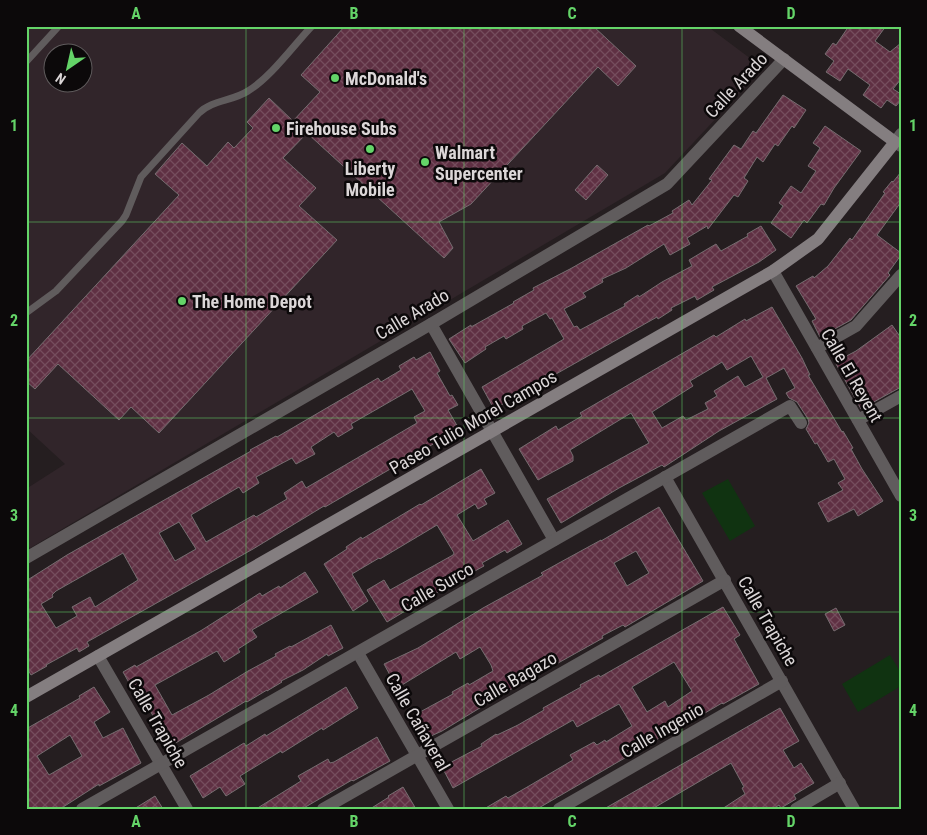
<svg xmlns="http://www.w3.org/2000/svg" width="927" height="835" viewBox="0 0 927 835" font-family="'Roboto Condensed',sans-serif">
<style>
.built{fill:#31252a;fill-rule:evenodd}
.pitch{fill:#103311}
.building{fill:url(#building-cross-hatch);stroke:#766d70;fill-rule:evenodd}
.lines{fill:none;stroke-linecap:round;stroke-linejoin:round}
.lane{stroke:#605c5d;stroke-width:7}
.street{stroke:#605c5d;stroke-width:12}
.secondary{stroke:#847e80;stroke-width:12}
.grid{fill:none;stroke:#64d468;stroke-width:1;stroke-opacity:0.55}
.poi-dot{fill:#64d468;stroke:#0c090a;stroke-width:2}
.labels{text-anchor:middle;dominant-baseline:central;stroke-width:5;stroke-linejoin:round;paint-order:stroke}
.poi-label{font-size:18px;font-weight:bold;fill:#dcd7d8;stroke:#0c090a;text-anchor:start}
.street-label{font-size:18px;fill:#dcd7d8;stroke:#0c090a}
.neatline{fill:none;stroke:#64d468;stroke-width:2}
.grid-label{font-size:16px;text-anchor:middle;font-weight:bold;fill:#64d468}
</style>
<defs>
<pattern id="building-cross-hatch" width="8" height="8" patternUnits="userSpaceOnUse" patternTransform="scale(1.25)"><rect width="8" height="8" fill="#5f3043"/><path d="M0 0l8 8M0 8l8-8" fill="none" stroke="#754d5d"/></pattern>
</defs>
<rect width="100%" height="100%" fill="#251e20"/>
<!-- built -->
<path class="built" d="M26 26H707L763 68 665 173 30 548 26 542V489L65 464 26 428ZM52 52H82V82H52Z"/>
<!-- pitch -->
<g class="pitch">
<path d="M728 479 755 526 730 541 702 493Z"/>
<path d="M890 655 901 673V686L858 712 842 684Z"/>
</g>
<!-- building -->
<g class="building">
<path d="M345 26H593L636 66 618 86 598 67 471 204 439 222 453 248 444 258 307 133 283 158 316 188 299 206 337 240 159 433 131 407 119 420 58 364 35 389 26 381V361L179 195 155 174 182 143 207 166 228 142 234 148 253 128 247 122 269 98 293 121 320 92 301 75Z"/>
<path d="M849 26H886L875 41 890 52 901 43V79L893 89 901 94V100L896 106 887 100 881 108 863 95 870 85 848 69 840 81 826 72 834 61 825 54 833 43 836 45Z"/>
<path d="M783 95 806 110 794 128 792 126 778 146 775 144 763 162 757 157 744 178 748 181 738 197 734 195 708 229 707 226 687 238 690 244 670 255 664 244 626 268 602 279 603 282 583 293 586 297 564 309 574 327 577 326 580 330 625 306 624 304 638 295 639 297 662 282 692 266 689 260 716 244 721 251 748 236 747 234 761 226 776 250 759 262 712 287 714 290 697 300 695 296 671 308 672 310 658 319 657 317 494 409 482 387 564 339 552 318 550 319 546 313 522 326 523 329 506 339 504 336 485 347 486 349 465 363 449 339 471 325V327L514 303 513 302 534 290 533 288 570 269 648 225 649 226 673 213 672 211 689 200 692 205 712 180 709 179 734 145 741 149 753 131 756 133Z"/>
<path d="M825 126 861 151 834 188 824 205 821 204 807 223 804 220 791 238 771 223 783 206 779 203 791 186 801 193 816 171 808 166 820 148 813 143Z"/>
<path d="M597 165 608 175 586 200 575 190Z"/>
<path d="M901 172V202L877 235 901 253V255L888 273 890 275 851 320 820 337 812 321 816 319 796 286 813 276 814 278 828 266 850 238 852 240 885 193 883 192 892 181 893 182Z"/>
<path d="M772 307 802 358 810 375H808L842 432 843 431 853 448 851 449 862 469 883 501 858 516 854 509 828 522 818 503 843 490 838 483 845 479 834 459 828 462 817 443 815 444 806 429 809 423 808 419 797 402 789 398 786 393 795 388 784 368 766 378 777 399 719 431 664 467 662 465 619 488 561 523 547 499 649 443 631 413 570 450 573 456V461L538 480 519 449 556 426 558 430 582 416 580 413 714 335 716 337 745 319 746 321ZM751 356 763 377 745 387 738 376 714 391 717 396 705 403 708 409 686 420 683 416 662 428 652 412 693 386 690 381 712 368 722 362 727 370Z"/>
<path d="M892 325 901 338V387L861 409 835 362 856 351Z"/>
<path d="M430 352 440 371 437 373 450 396 452 395 458 405 448 410 459 429 325 507 324 506 253 549 87 642 89 646 79 652 77 648 46 665 47 666 31 675 26 666V581L67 555 251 451 250 450 276 436 277 437 378 378 381 382 401 370 399 366 414 357 416 360ZM412 389 425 411 414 417 417 423 306 488 302 481 284 493 287 499 256 517 254 515 206 542 191 515 239 487 243 493 259 483 256 477 292 458 296 464 315 454 311 447 334 432 338 437 353 428 351 424ZM179 522 196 549 175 561 159 533ZM123 553 138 580 95 607 90 597 72 607 77 616 56 628 41 604 53 597 52 595 56 591Z"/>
<path d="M481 469 495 493 484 499 487 504 478 509 475 504 457 515 473 541 508 520 522 544 507 553 505 550 482 563 484 566 464 577 465 578 425 599 387 622 367 590 384 580 390 590 453 555 454 553 437 525 380 559 379 558 352 574 368 601 353 611 324 564 347 549 346 547 361 537 362 539 420 504 421 505Z"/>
<path d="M659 507 703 581 625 627 623 625 602 636 603 638 506 692 442 731 420 741 409 718 453 694 452 692 468 683 469 685 493 671 491 665 480 647 460 659 456 652 397 688 384 664 418 648 483 608 543 575 541 573 559 563 601 540V541ZM636 551 649 573 627 586 614 563Z"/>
<path d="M305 572 318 592 252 630 257 637 238 649 240 652 224 662 217 651 155 685 172 715 209 695 248 671 276 656 275 654 290 646 291 647 331 625 343 648 328 656 327 654 303 670 281 681 282 682 267 691V690L247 702 246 701 169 747 153 723 156 721 140 693 136 695 123 672 135 665 136 667 202 630 260 593 262 596 279 586 280 588Z"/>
<path d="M723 607 740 635 734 639 759 684 723 704 722 703 705 713 704 712 537 809H484L506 796 508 798 529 786 573 760 570 755 594 742 597 745 605 740 606 742 632 726 619 704 577 727 573 720 453 788 442 767 482 746 481 744 496 734 497 735 518 725 544 710 543 708 581 687 580 685 599 675 600 677ZM674 662 692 691 668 707 665 701 647 712 632 687Z"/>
<path d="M836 608 845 625 834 631 825 614Z"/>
<path d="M94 687 110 712 94 722 103 738 123 728 141 763 99 786V784L60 809H26V729L80 698 79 696ZM70 735 82 756 49 775 37 756Z"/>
<path d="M346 687 358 708 323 730 322 728 282 753 281 751 240 776 245 784 226 796 220 787 203 798 190 776 244 743 246 746 265 734 266 736Z"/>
<path d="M780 708 799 741 783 750 794 768 801 763 814 783 794 795 796 799 781 808 779 805 773 809H722L745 794 742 788 744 787 731 763 652 809H604Z"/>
<path d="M377 737 390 761 353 781 352 780 302 809H256L301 781 298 776 328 759 330 763 334 762Z"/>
<path d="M403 787 416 809H370L389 797 388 796Z"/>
<path d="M155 796 163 809H134Z"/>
</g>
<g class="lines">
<!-- lane -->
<g class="lane">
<path d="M26 62 59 26"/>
<path d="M26 313 56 291 122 221 126 215 141 177 199 113C212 100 233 101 248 91 271 77 293 46 312 26"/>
</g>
<!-- street -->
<g class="street">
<path d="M901 134 895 142 901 146"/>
<path d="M773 271 901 496"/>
<path d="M431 324 554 540"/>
<path d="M817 348 856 326 901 275"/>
<path d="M858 420 901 396"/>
<path d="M665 477 854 809"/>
<path d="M26 558 431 324 667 184 784 59"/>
<path d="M358 653 448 809"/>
<path d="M98 656 187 809"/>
<path d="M82 809 790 406 801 423"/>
<path d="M323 809 725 580"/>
<path d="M559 809 782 681"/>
<path d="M796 809 840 783"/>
</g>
<!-- secondary -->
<path class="secondary" d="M26 697 773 271 818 239 895 142 739 26"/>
</g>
<!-- grid -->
<path class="grid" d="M246 26V809M464 26V809M682 26V809M26 222H901M26 418H901M26 612H901"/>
<!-- markers -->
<g class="poi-dot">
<circle cx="335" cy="78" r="5"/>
<circle cx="276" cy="128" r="5"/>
<circle cx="370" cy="149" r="5"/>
<circle cx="425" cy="162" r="5"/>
<circle cx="182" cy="301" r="5"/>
</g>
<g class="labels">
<!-- poi labels -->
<g class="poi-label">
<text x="345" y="78">McDonald's</text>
<text x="286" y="128">Firehouse Subs</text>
<text x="435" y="152">Walmart<tspan x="435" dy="21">Supercenter</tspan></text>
<text x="370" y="168" text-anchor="middle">Liberty<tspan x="370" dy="21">Mobile</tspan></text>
<text x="192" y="301">The Home Depot</text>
</g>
<!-- street labels -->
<g class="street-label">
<text transform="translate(736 85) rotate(-47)">Calle Arado</text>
<text transform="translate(412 314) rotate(-31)">Calle Arado</text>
<text transform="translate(852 375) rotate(60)">Calle El Reyent</text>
<text transform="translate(473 422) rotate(-30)">Paseo Tulio Morel Campos</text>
<text transform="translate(437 587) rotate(-30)">Calle Surco</text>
<text transform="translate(768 621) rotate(60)">Calle Trapiche</text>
<text transform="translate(515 679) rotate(-30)">Calle Bagazo</text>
<text transform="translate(418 722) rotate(60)">Calle Cañaveral</text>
<text transform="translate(158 723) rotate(60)">Calle Trapiche</text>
<text transform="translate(662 730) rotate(-30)">Calle Ingenio</text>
</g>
</g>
<!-- border -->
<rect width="927" height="835" fill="none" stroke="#0c090a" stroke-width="55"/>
<!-- north arrow -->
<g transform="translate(68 68) rotate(214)"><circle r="24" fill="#0c090a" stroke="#5f5b5c"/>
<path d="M0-4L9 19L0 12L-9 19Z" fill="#64d468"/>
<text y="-8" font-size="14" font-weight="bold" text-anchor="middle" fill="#dcd7d8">N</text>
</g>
<rect x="28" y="28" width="872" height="780" class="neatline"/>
<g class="grid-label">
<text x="136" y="19">A</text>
<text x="354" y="19">B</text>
<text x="572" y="19">C</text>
<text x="791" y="19">D</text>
<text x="14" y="131">1</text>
<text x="913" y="131">1</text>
<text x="14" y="326">2</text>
<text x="913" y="326">2</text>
<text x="14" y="521">3</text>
<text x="913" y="521">3</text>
<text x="14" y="716">4</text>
<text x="913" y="716">4</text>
<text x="136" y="827">A</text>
<text x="354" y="827">B</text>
<text x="572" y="827">C</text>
<text x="791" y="827">D</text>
</g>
</svg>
